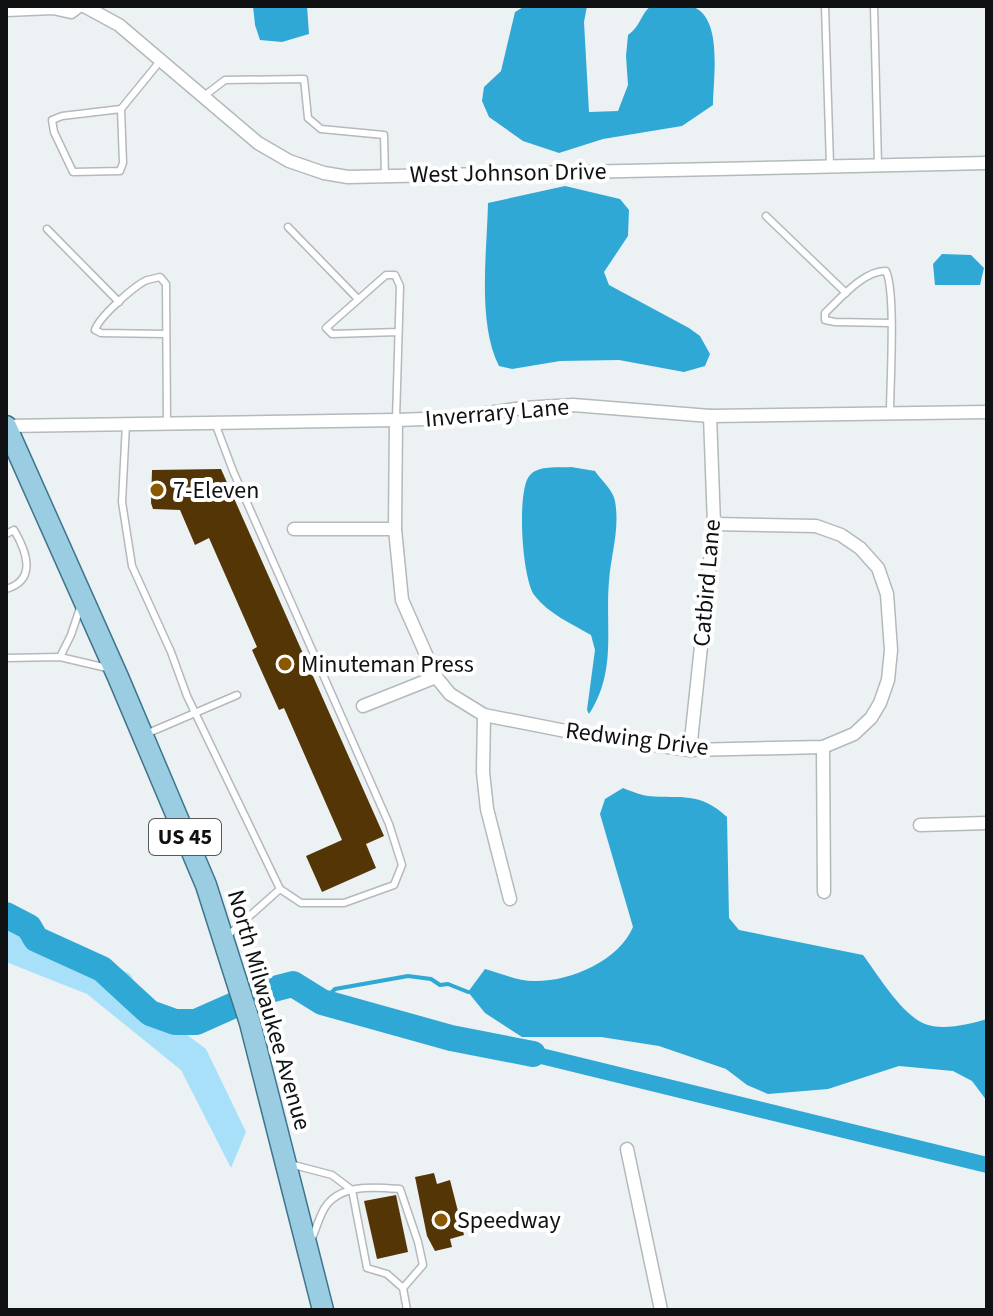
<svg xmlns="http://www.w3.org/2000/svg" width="993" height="1316" viewBox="0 0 993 1316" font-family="'Source Sans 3',sans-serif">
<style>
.green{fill:#a8e0fa}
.water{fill:#2fa8d6}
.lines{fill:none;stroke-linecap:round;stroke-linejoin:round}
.stream{stroke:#2fa8d6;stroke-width:4}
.canal{stroke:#2fa8d6;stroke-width:16}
.river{stroke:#2fa8d6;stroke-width:26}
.building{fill:#543606}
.lane-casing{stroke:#b4b9bc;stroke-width:9}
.street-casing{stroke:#b4b9bc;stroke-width:15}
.primary-casing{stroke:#3e758c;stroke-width:23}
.lane{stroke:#fff;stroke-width:6}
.street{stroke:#fff;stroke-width:12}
.primary{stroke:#9bcde2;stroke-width:20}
.poi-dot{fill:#895800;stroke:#fff;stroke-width:3}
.labels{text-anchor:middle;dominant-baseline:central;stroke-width:8;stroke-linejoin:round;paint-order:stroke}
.shield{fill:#fff;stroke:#575859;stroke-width:2}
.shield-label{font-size:22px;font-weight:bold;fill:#0f1112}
.street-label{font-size:24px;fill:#0f1112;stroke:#fff}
.poi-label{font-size:24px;fill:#0f1112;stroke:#fff;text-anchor:start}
</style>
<rect width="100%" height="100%" fill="#ecf1f4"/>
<!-- green -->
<path class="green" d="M6 912 130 974 151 1008 206 1049 246 1132 231 1168 181 1070 87 994 6 962Z"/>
<!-- water -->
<g class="water">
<path d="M253 6H307L309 34 282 42 260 40 255 25Z"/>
<path d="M525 6H587L584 22 589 112 618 111 628 85 626 56 628 35C641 26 641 13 651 6 663 6 678 3 690 6 724 14 713 79 713 105L682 126 603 139 559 153 523 141 489 117 482 101 484 87 501 71 515 12Z"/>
<path d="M565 186 620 199 629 210 628 236 604 272 609 285 689 328 700 336 710 354 705 366 684 372 619 360 560 361 512 369 499 366C477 323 487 252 488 203Z"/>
<path d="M942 254 971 255 984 268 980 285H935L933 264Z"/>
<path d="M571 467 595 471C601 480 613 490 615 501 620 529 611 554 609 581 605 629 617 671 589 714L587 710 595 650 591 635C572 624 549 614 535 596 522 581 516 489 530 475 539 465 557 468 571 467Z"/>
<path d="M623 788C631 791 640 795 648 796 682 799 699 791 727 817L729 918 739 930 863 955C878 975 902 1015 925 1024 942 1031 971 1024 987 1019V1101L972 1081 953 1071 899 1066 828 1089 768 1094 747 1085 726 1069 659 1046 601 1037H522L485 1013 468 992 485 969C500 973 518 981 534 981 569 982 619 961 633 927L600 814 605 799Z"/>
</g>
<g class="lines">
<!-- stream -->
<path class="stream" d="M322 1002 335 989 408 976 431 979 440 985 448 984 468 992"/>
<!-- canal -->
<path class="canal" d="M533 1054 987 1165"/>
<!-- river -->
<path class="river" d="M6 915 29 927 36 939 102 969 150 1013 175 1022H196L266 991 293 984 322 1002 451 1038 533 1054"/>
</g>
<!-- building -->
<g class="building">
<path d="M221 469 384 836 366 844 376 868 322 892 306 856 342 840 284 708 279 710 252 650 257 647 209 538 195 545 180 510 153 509 151 503 152 470Z"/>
<path d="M434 1173 437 1184 450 1180 464 1235 450 1239 452 1247 435 1251 427 1236 415 1177Z"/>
<path d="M396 1195 408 1252 377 1259 364 1201Z"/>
</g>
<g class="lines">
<!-- lane casing -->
<g class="lane-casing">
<g id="lane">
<path d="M825 6 830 166"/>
<path d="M874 6 878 165"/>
<path d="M204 96 225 80 304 79 308 118 321 129 384 135 385 176"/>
<path d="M121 109 123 163 120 171 73 172 54 132 52 120 62 116Z"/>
<path d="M121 109 161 60"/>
<path d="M766 216 846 293"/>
<path d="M288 227 357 298"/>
<path d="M47 229 119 302"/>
<path d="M890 323 835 322 825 320V313C840 299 864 270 886 271 896 292 890 385 890 413"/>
<path d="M165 334 101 333 95 330C99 317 134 286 147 280 148 280 160 277 160 277L166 284 167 424"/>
<path d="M396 419 400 286 395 275H386L326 328 332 334 398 332"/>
<path d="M215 423 233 471 389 824 402 865 394 885 344 903H301L280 889"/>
<path d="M126 424 122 502 132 566 171 652 187 696 280 889 226 937"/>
<path d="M6 534 14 530C27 552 37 580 6 589"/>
<path d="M60 657 71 635 80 608"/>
<path d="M6 658 60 657 107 668"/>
<path d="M146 734 237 695"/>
<path d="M290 1164 332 1175 352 1190 367 1268 387 1274 403 1288 407 1310"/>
<path d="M312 1238C316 1229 319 1218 324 1209 339 1183 376 1187 400 1189L418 1242 423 1265 403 1288"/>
</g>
</g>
<!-- street casing -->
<g class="street-casing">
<g id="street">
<path d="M84 6 119 25 258 143 289 161 324 173 348 177 987 163"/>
<path d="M6 10 53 8 71 12 79 6"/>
<path d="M396 420 395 529 402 600 436 677 450 694 484 715 591 736 690 750 823 747 854 734 871 718 880 703 888 680 891 650 887 594 878 568 860 548 841 535 816 526 714 524"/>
<path d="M6 426 396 420 453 418 523 408 573 405 710 416 987 412"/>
<path d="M294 529H395"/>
<path d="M363 706 436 677"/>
<path d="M484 715 483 772 487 809 510 899"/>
<path d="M823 747 824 892"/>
<path d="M690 750 714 524 710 416"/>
<path d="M920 825 987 823"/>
<path d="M627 1149 661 1310"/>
</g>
</g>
<!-- primary casing -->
<g class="primary-casing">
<path id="primary" d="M6 426 118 677 206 885 250 1023 323 1310"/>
</g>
<!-- lane -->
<use href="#lane" class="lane"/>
<!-- street -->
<use href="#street" class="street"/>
<!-- primary -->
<use href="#primary" class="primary"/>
</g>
<!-- markers -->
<g class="poi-dot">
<circle cx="157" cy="490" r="8"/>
<circle cx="285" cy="664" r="8"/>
<circle cx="441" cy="1220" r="8"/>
</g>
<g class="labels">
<!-- shield labels -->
<rect class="shield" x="149" y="819" width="72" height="36" rx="6"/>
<g class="shield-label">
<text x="185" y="837">US 45</text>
</g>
<!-- street labels -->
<g class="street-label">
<text transform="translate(508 173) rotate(-1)">West Johnson Drive</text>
<text transform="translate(497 413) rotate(-5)">Inverrary Lane</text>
<text transform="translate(707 583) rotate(-85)">Catbird Lane</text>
<text transform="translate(637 739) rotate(7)">Redwing Drive</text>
<text transform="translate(269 1010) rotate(74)">North Milwaukee Avenue</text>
</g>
<!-- poi labels -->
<g class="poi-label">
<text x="173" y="490">7-Eleven</text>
<text x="301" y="664">Minuteman Press</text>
<text x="457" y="1220">Speedway</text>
</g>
</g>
<!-- border -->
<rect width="993" height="1316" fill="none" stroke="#0f1112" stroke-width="16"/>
</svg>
